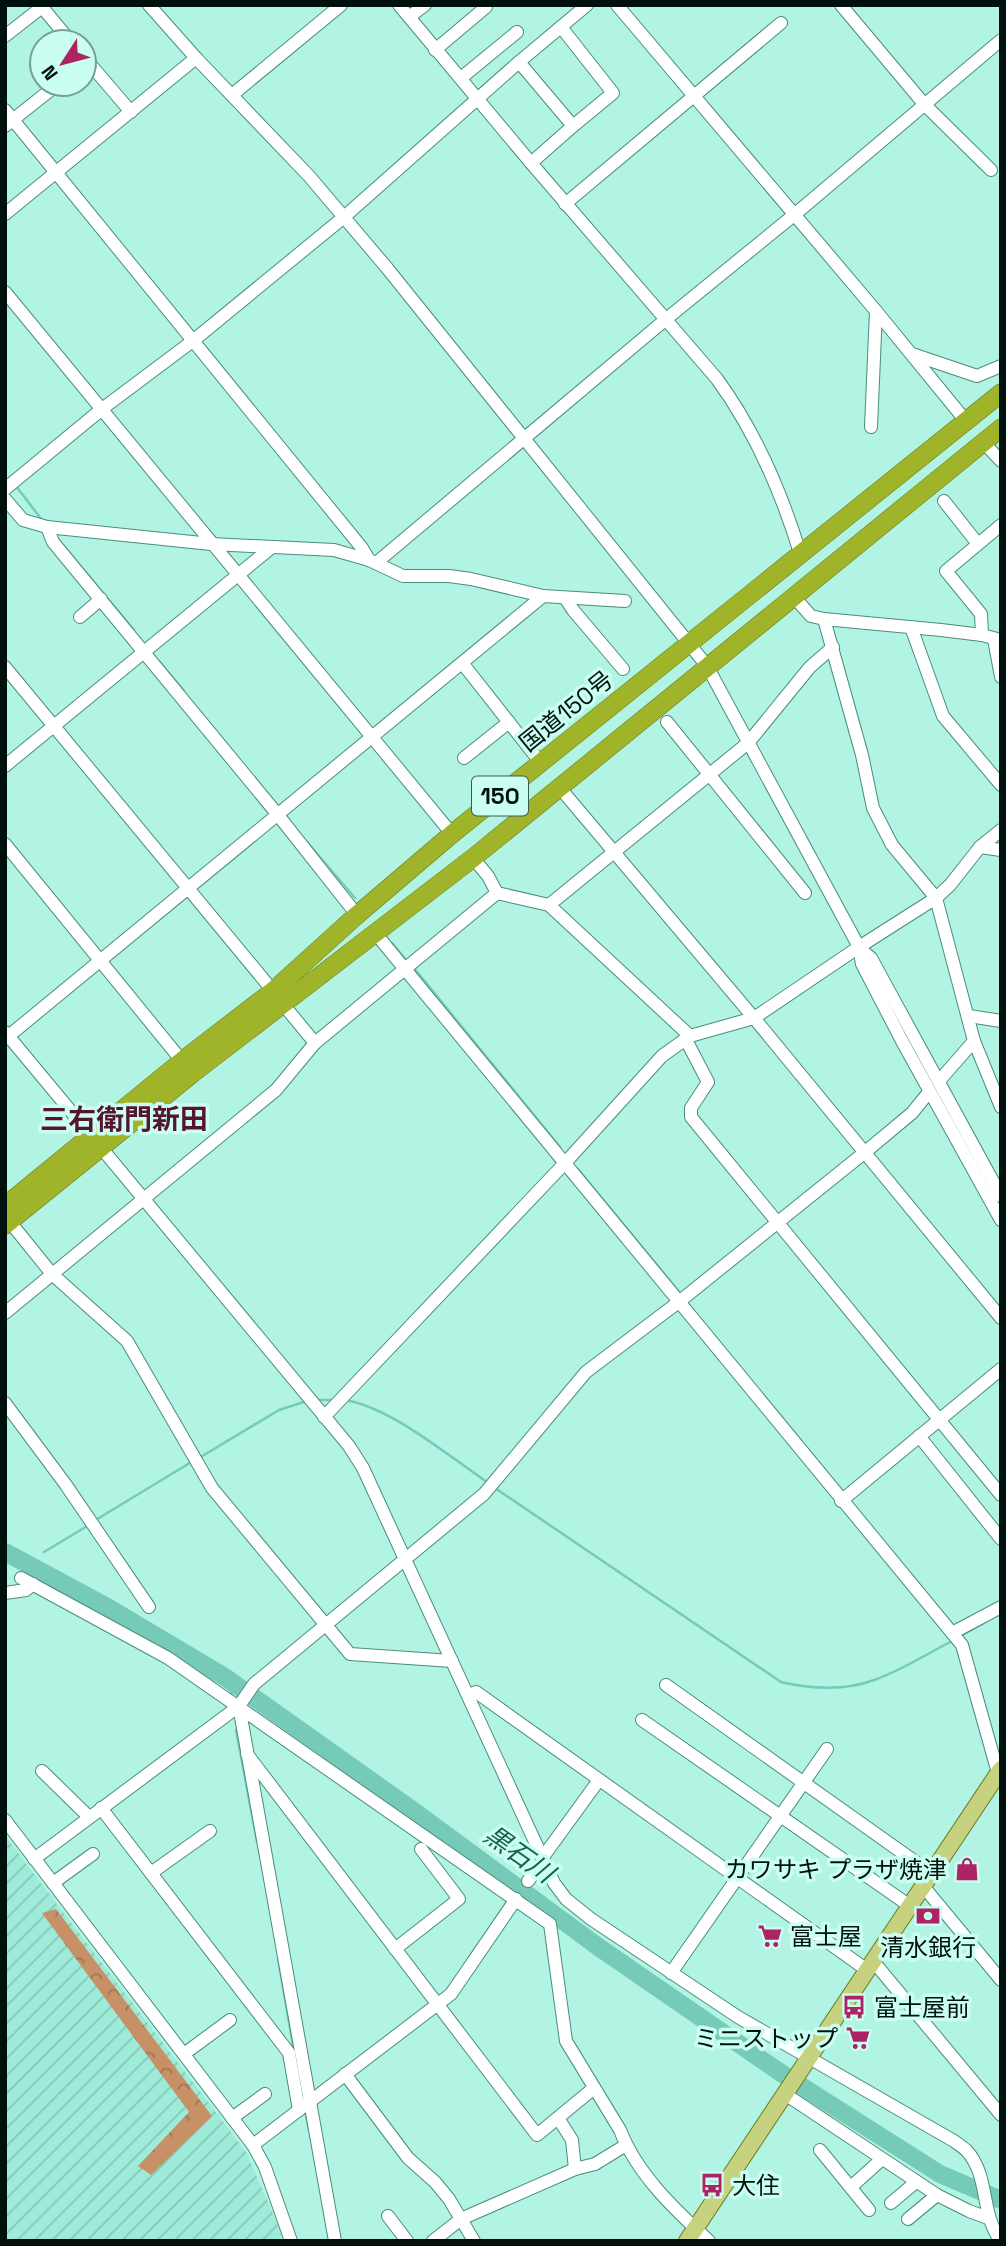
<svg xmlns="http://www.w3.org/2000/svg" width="1006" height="2246" viewBox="0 0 1006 2246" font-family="'Space Grotesk','Noto Sans JP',sans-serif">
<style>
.industrial{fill:url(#industrial-furrows)}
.forest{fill:url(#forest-crowns)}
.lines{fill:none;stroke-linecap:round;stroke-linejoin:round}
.stream{stroke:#76cbb8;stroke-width:2.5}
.river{stroke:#76cbb8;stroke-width:18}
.minor-casing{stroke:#4b8c7e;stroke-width:14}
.major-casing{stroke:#687b20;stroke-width:18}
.highway-casing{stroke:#687b20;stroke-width:19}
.minor{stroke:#fff;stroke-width:12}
.major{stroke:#c6d27f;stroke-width:16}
.highway{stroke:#a0b42a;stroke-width:18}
.labels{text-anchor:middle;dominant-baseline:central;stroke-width:7;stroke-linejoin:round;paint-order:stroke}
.shield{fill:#c9fef0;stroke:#3c5851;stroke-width:2}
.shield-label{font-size:23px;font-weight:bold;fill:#00110d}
.street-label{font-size:24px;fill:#00110d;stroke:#c9fef0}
.poi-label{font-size:24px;fill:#00110d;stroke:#c9fef0;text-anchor:start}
.water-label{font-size:26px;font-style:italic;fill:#195f52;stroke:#c9fef0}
.quarter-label{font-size:28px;font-weight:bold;fill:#561431;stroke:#c9fef0}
</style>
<defs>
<pattern id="industrial-furrows" width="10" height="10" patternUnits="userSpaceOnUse" patternTransform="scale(1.75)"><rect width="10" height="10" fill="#9debd8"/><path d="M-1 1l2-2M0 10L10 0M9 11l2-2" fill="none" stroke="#85c8b8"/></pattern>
<pattern id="forest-crowns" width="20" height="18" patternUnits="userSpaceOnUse" patternTransform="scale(1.75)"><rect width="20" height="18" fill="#c89067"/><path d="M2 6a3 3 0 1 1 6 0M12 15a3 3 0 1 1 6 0" fill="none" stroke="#a07453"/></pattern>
</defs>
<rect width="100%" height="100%" fill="#b1f4e3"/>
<!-- industrial -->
<path class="industrial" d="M5 1836 246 2152 282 2235 279 2241H5Z"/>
<!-- forest -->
<path class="forest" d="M56 1909 212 2116 151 2175 138 2166 189 2112 42 1913Z"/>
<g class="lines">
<!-- stream -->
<g class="stream">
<path d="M16 486 42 520"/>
<path d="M64 546 134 630"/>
<path d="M159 661 184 691"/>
<path d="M307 842 355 898"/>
<path d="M392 943 407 961"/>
<path d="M414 968 560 1147"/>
<path d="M578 1169 680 1293"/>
<path d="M317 1400H335"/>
<path d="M345 1400C392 1408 447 1455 487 1482"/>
<path d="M199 1458 279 1410 307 1401"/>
<path d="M495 1488 781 1682C810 1689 845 1691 874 1680 901 1671 928 1653 954 1640"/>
<path d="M94 1521 193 1461"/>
<path d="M44 1552 89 1525"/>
<path d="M25 1577 36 1560"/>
<path d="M959 1637 984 1623"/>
<path d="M225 1677 232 1691 231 1696"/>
<path d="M236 1730 257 1842"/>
<path d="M278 1958 294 2052"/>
<path d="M305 2110 309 2131"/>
</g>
<!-- river -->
<path class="river" d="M5 1552 109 1608 225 1677 418 1814 597 1946 784 2075 940 2174 1001 2200"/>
<!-- minor casing -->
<g class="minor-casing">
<g id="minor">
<path d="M149 5 196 58 309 176 387 268 707 666 859 947 862 964 902 1041 1001 1220"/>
<path d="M399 5 531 163 717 379C755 431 781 491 800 553"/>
<path d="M617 5 876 311 965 420"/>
<path d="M841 5 924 104 991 170"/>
<path d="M409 17 425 5"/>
<path d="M561 27 613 93 573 126"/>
<path d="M5 36 42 7 71 42"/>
<path d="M435 50 486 7 484 5"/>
<path d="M84 57 131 112"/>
<path d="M519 62 573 126 531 163"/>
<path d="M461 78 517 32"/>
<path d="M232 95 341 5"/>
<path d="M5 110 362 548 369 560"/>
<path d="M5 126 58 84"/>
<path d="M565 204 781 23"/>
<path d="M5 214 196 58"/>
<path d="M5 292 452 834"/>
<path d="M912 354 977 376 1001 366"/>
<path d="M871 427 876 311"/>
<path d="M984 443 1001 461"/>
<path d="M5 489 102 409 194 340 344 217 519 62 587 5"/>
<path d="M5 499 23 520 47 527 211 544 334 550 369 560 403 576H449L471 579 543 596 625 601"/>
<path d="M944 501 978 544"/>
<path d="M47 527 53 542 278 815 357 915"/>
<path d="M376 563 665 320 794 215 1001 40"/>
<path d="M794 597 811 616 824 619 941 630 982 635 1001 640"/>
<path d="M565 598 573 610 623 669"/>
<path d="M80 617 101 599"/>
<path d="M824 619 862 755 873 808 892 845 936 898 974 1041 1001 1107"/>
<path d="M911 627 943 716 1001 785"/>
<path d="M982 635 981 614 946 571 1001 525"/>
<path d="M994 639 1001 677"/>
<path d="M463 664 541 763"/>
<path d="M5 667 273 991"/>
<path d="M667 722 805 893"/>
<path d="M464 758 509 722"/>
<path d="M5 766 272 547"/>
<path d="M560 788 754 1018 1001 1318"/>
<path d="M5 844 182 1061"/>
<path d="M980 847 1001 850"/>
<path d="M473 858 488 876 497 893 549 905 690 1036"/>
<path d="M549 905 748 743 810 667 833 647"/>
<path d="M376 934 962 1645 998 1773"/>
<path d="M859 948 871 958 1001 1196"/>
<path d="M282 1003 315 1043"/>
<path d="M969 1016 1001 1021"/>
<path d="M5 1032 349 1446 363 1468 554 1883 566 1899 591 1919 738 2017 954 2141C958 2144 963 2147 967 2151 990 2177 980 2214 1001 2241"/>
<path d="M685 1038 708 1082 691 1108V1117L1001 1495"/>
<path d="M5 1039 543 596"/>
<path d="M939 1081 974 1041"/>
<path d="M10 1222 52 1274 127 1341 212 1488 350 1654 452 1661"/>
<path d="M5 1313 276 1090 315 1043 497 893"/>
<path d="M5 1403 66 1485 149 1607"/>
<path d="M324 1417 565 1163 662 1056 690 1036 754 1018 859 947 936 898 950 885 980 847 1001 830"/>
<path d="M919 1436 1001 1539"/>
<path d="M841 1501 1001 1369"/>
<path d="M21 1578 168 1658 550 1924 566 2041 620 2130C637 2174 675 2210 709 2241"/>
<path d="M5 1593 26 1590 33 1584"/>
<path d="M952 1633 1001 1607"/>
<path d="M666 1685 931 1873"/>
<path d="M468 1695 476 1692 867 1970"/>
<path d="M239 1706 335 2241"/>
<path d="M642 1720 910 1906"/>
<path d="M247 1754 537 2135 594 2088"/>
<path d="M42 1771 89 1817"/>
<path d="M101 1808 289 2053 299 2110"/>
<path d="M5 1820 253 2145 265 2167 291 2241"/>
<path d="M543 1857 599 1780"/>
<path d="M34 1859 239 1706 254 1684 484 1494 586 1372 680 1301 864 1153 912 1113 929 1092"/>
<path d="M151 1873 210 1831"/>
<path d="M528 1881 544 1860"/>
<path d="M53 1883 93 1854"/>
<path d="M923 1886 1001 1980"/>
<path d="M395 1949 459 1899 421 1849"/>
<path d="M873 1961 1001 2115"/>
<path d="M671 1973 827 1749"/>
<path d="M184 2054 230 2020"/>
<path d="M345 2074 408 2158 435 2182 449 2199 474 2241"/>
<path d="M785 2094 937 2195 969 2211 988 2218"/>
<path d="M232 2118 265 2094"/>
<path d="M558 2118 572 2140 575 2169"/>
<path d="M253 2145 451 1994 516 1899"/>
<path d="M820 2150 869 2210"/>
<path d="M851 2187 882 2159"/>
<path d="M891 2203 916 2182"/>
<path d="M388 2216 407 2241"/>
<path d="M908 2219 937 2195"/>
<path d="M433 2241 461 2219 575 2169 595 2164 626 2145"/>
</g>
</g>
<!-- major casing -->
<g class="major-casing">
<path id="major" d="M687 2241 1001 1769"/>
</g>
<!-- highway casing -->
<g class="highway-casing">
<g id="highway">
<path d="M5 1206 182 1061 273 991 357 915 452 834 1001 393"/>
<path d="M5 1225 193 1073 473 858 1001 428"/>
</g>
</g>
<!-- minor -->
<use href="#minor" class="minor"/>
<!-- major -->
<use href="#major" class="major"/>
<!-- highway -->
<use href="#highway" class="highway"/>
</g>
<!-- icons -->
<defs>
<g id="shop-bare" transform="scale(1.89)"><path d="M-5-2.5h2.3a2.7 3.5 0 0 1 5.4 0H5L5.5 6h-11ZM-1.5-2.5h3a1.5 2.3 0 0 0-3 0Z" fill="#ad2364" stroke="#c9fef0" stroke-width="2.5" paint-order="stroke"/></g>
<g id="bank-bare" transform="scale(1.89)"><path d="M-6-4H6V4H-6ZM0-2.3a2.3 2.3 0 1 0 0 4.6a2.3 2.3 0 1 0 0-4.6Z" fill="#ad2364" stroke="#c9fef0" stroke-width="2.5" paint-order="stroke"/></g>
<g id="supermarket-bare" transform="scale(1.89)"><path d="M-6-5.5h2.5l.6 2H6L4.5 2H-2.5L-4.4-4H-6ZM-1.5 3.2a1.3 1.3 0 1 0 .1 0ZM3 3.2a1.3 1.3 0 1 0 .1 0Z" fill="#ad2364" stroke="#c9fef0" stroke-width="2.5" paint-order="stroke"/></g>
<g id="bus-bare" transform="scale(1.89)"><path d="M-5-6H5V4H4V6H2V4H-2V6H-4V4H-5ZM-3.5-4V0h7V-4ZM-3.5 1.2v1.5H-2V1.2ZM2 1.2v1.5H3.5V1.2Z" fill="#ad2364" stroke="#c9fef0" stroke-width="2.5" paint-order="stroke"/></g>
</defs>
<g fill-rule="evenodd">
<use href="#shop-bare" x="967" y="1869"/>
<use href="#bank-bare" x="928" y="1916"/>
<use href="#supermarket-bare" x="770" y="1936"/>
<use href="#bus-bare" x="854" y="2007"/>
<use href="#supermarket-bare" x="858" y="2038"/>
<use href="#bus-bare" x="712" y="2185"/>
</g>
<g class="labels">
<!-- shield labels -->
<rect class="shield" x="472" y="776.5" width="56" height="39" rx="5"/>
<g class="shield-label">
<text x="500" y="796">150</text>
</g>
<!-- street labels -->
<g class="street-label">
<text transform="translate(566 711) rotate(-39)">国道150号</text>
</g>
<!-- poi labels -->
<g class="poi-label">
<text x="947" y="1869" text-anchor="end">カワサキ プラザ焼津</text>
<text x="790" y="1936">富士屋</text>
<text x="928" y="1947" text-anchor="middle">清水銀行</text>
<text x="874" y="2007">富士屋前</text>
<text x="838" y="2038" text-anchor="end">ミニストップ</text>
<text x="732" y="2185">大住</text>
</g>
<!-- water labels -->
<g class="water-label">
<text transform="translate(519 1854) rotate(35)">黒石川</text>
</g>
<!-- quarter labels -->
<g class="quarter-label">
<text x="124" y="1119">三右衛門新田</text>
</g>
</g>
<!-- border -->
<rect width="1006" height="2246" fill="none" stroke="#00110d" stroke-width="14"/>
<!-- north arrow -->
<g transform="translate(63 63) rotate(234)"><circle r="33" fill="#c9fef0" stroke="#799f95" stroke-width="2"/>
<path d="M0-5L12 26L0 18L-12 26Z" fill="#ad2364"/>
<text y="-10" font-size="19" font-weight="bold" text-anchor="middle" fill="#00110d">N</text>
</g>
</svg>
